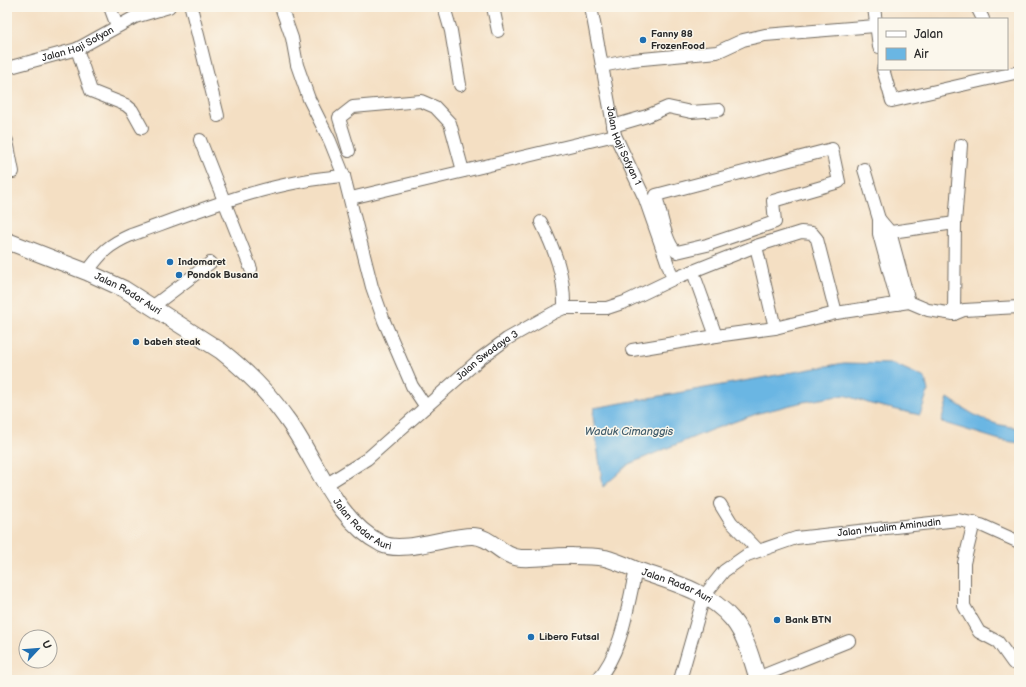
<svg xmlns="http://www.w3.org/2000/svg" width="1026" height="687" viewBox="0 0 1026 687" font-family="'Balsamiq Sans',sans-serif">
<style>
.water{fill:#6ab6e3;stroke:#4a7087}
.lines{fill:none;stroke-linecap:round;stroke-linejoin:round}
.minor-casing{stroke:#716a60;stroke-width:14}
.secondary-casing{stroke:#716a60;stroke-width:18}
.minor{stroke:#fff;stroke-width:12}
.secondary{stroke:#fff;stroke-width:16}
.poi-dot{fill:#1f6fb2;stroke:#fbf7ec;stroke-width:1.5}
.labels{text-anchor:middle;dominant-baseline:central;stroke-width:3;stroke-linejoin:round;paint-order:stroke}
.poi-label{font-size:10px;font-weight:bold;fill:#2b2b2b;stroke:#fbf7ec;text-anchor:start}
.street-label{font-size:10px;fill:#2b2b2b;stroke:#fbf7ec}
.water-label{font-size:11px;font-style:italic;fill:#415c6b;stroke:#fbf7ec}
</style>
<rect width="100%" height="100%" fill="#fbf7ec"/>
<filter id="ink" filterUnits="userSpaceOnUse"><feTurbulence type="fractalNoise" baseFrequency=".025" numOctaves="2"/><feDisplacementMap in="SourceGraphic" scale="8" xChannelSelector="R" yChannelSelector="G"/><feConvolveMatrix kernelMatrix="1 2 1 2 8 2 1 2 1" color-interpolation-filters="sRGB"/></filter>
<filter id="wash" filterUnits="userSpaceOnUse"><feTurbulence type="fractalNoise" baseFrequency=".012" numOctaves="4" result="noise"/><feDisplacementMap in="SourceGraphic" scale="16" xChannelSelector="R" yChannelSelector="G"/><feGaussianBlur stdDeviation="0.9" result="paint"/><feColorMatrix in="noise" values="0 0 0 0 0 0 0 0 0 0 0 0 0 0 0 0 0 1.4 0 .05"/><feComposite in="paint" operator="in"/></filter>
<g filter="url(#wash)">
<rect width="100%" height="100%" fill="#f4dfc3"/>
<!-- water -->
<g class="water">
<path d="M844 363 894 364 925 378 928 391 920 415 871 404 844 395 803 402 759 413 711 430 629 464 603 487 593 416 594 408Z"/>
<path d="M948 398C973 415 988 425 1019 428V443L1000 440 941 422Z"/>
</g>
</g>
<g filter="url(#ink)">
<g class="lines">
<!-- minor casing -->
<g class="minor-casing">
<g id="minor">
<path d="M110 7 117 26"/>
<path d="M191 7 218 116"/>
<path d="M281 7 292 38 297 65 309 99 330 141 344 176 372 287 384 321 412 386 426 407"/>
<path d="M444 7 451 31 460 85"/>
<path d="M493 7 498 31"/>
<path id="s1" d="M591 7 615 135 645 199 673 279"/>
<path d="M874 7 879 47"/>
<path d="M977 7 983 19"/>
<path d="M77 49 91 91 126 105 132 110 142 128"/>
<path d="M602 66 632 60 717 52 743 40 765 35 875 26"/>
<path id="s2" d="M7 68 77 49 135 17 169 7"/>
<path d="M883 69 892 101 1019 72"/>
<path d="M613 126 647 116 668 107 691 112 719 110"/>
<path d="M200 140 251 269"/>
<path d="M7 141 13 172"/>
<path d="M832 149 839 182 773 201 775 222 707 245 677 252C666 246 659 207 656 195Z"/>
<path d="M349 151 339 118 353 107 421 101 435 107 450 123 463 171"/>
<path d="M864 169 879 219V234L898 304"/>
<path d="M351 198 615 135"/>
<path d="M879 219 890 232 909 302"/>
<path d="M541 222C555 251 565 276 564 308"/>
<path d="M884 233 955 223"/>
<path d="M756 246 775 328 836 313"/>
<path d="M87 272C102 252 108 245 131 235 200 210 270 181 344 176"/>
<path d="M693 272 716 336 775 328"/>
<path d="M152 307 210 263"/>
<path d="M954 314 955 223 961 145"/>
<path d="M632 350 716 336"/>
<path id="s3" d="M327 484 367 459 481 358 507 339 553 313 564 308H607L625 302 673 279 756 246 801 232 812 233 817 239 836 313 909 302 928 310 954 314 964 310 1019 307"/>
<path d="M720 504 731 522 758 550"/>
<path d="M974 522 964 563V606L979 632 998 642 1013 663 1019 660"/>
<path d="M757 678 849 641"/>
<path d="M597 680C623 651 627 607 636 570"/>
<path id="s4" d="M680 680 704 596 724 571 747 555 796 538 958 520 981 525 1019 542"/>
</g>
</g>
<!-- secondary casing -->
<g class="secondary-casing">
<g id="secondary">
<path id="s5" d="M7 241 87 272 124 289 221 351C245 370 268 392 286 418 317 459 333 519 382 544 403 554 448 536 472 536 492 536 501 557 521 558 538 559 556 555 573 556 583 556 595 556 605 558 616 561 627 566 637 570 671 582 709 591 732 619 746 636 752 660 758 680"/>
</g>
</g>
<!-- minor -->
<use href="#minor" class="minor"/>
<!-- secondary -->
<use href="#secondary" class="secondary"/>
</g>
</g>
<!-- markers -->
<g class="poi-dot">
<circle cx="643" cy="40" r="4"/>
<circle cx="170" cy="262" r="4"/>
<circle cx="179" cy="275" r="4"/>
<circle cx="136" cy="342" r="4"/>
<circle cx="777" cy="620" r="4"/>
<circle cx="531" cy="637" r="4"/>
</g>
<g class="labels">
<!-- poi labels -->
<g class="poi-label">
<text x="651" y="34">Fanny 88<tspan x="651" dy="12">FrozenFood</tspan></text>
<text x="178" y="262">Indomaret</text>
<text x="187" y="275">Pondok Busana</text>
<text x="144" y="342">babeh steak</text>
<text x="785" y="620">Bank BTN</text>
<text x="539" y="637">Libero Futsal</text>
</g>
<!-- street labels -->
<g class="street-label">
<text stroke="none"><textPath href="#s2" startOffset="75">Jalan Haji Sofyan</textPath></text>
<text stroke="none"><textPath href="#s1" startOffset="143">Jalan Haji Sofyan 1</textPath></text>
<text stroke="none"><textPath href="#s5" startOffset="132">Jalan Radar Auri</textPath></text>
<text stroke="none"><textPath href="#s3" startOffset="206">Jalan Swadaya 3</textPath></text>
<text stroke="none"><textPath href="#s5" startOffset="468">Jalan Radar Auri</textPath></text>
<text stroke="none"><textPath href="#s4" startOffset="293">Jalan Mualim Aminudin</textPath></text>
<text stroke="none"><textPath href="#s5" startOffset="803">Jalan Radar Auri</textPath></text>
</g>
<!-- water labels -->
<g class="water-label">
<text x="629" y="431">Waduk Cimanggis</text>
</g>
</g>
<!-- margin -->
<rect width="1026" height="687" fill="none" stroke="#fbf7ec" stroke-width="24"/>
<!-- legend -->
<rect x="878" y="18" width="130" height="52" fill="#fbf7ec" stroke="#a8a59f"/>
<rect x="886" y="31" width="20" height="6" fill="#ffffff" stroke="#a8a59f"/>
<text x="914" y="38" font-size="12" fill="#2b2b2b">Jalan</text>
<rect x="886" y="48" width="20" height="12" fill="#6ab6e3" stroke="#a8a59f"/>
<text x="914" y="58" font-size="12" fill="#2b2b2b">Air</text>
<!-- north arrow -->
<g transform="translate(38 649) rotate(64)"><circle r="19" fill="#fbf7ec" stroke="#a8a59f"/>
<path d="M0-3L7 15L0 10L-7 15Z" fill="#1f6fb2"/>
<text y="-6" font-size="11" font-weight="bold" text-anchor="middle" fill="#2b2b2b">U</text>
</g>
</svg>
